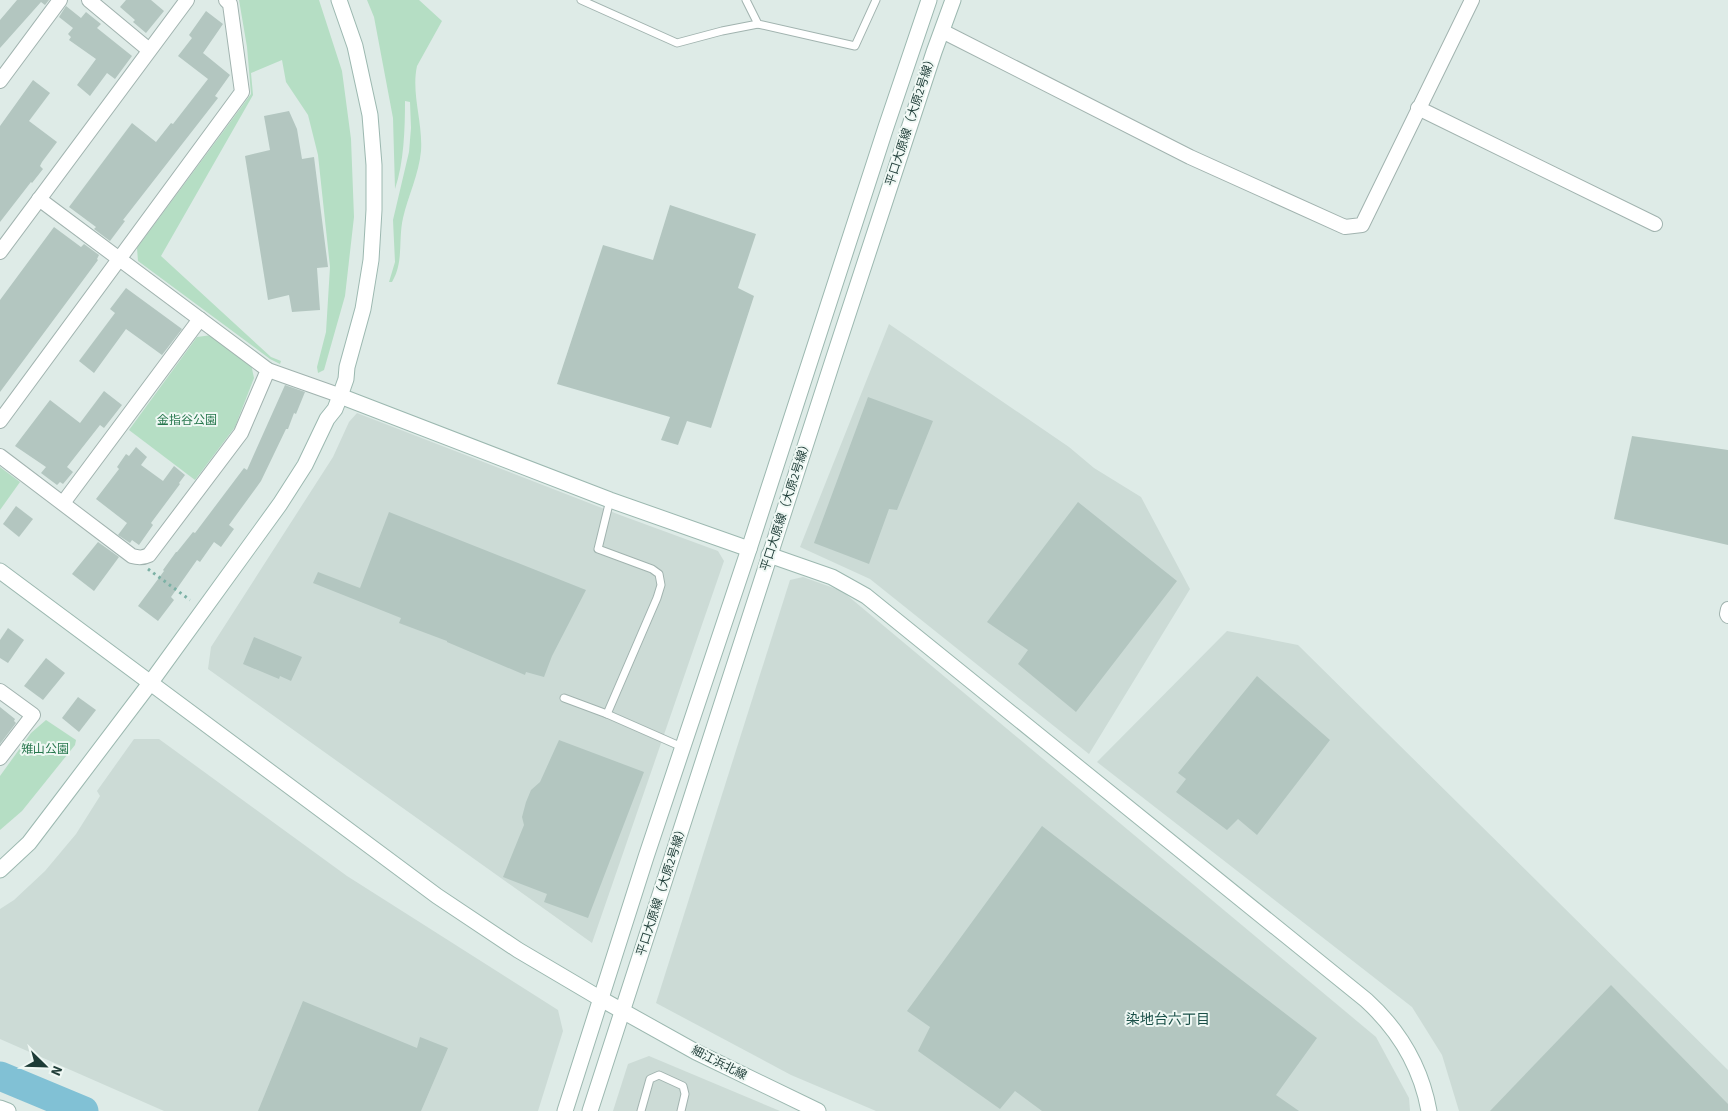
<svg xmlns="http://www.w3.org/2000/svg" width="1728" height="1111" viewBox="0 0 1728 1111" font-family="'Source Sans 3','Noto Sans JP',sans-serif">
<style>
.built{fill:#ccdbd6}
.green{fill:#b5dec4}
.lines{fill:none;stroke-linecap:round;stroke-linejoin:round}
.river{stroke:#81c1d5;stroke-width:29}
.building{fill:#b3c6c0}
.lane-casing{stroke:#a1b3af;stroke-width:9}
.street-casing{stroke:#a1b3af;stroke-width:16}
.secondary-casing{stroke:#9cb8b0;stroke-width:17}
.path{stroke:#7cb1a5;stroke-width:3;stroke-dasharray:2.5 4;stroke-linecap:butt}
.lane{stroke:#fff;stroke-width:7}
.street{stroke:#fff;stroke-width:14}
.secondary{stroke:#fff;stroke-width:15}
.labels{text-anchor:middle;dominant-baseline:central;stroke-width:4;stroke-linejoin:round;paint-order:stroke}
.street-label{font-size:12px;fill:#1e3c37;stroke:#eff8f4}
.park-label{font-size:12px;fill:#26764c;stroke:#eff8f4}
.neighbourhood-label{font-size:14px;fill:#194f47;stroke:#eff8f4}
</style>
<rect width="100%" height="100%" fill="#deebe7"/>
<!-- built -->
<g class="built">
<path d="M889 324 1069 447 1094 468 1141 497 1190 589 1089 754 870 579 800 547Z"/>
<path d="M357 413 620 515 718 551 724 561 592 943 208 669 211 647 333 457 349 422Z"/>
<path d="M803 577 842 591 1376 1037 1409 1098 1410 1111H876L791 1075 656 1003 790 580Z"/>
<path d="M1227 631 1298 645 1728 1070V1111H1459L1442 1055 1412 1007 1097 762Z"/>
<path d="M134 739H159L347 876 558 1010 563 1031 538 1111H164L0 1039V909L14 900 45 871 76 834 100 796 97 791Z"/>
<path d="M649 1056 780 1111H613L628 1064Z"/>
</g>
<!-- green -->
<g class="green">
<path d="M239 0H319L342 71 351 139 354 217 345 296 324 370 318 373 317 367 326 332 330 267 318 155 308 115 286 82 282 60 251 73 253 95 161 256 271 357 281 361 280 364 270 359 138 261 137 248 251 94 247 47Z"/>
<path d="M367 0H419L442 21 417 66C411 94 423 122 421 151 419 174 408 196 403 218 398 240 404 262 392 282H389L395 262 393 220 409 152 411 128 410 102 405 101C405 128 404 163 395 189L393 118 374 17Z"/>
<path d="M212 335 251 364 254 378 235 427 195 480 129 430 197 337Z"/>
<path d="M0 467 20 482 0 510Z"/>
<path d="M46 720 76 740 75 745 22 811 0 830V776L31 733Z"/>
</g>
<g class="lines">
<!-- river -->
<path class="river" d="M0 1076 84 1111"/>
</g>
<!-- building -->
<g class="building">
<path d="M17 0H49L45 5 41 2 0 48V20Z"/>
<path d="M126 0H151L164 11 146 33 133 22 135 20 120 7Z"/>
<path d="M66 6 81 18 86 12 101 24 97 28 132 56 115 79 107 73 90 96 77 85 96 59 69 40 71 37 68 34 73 28 59 17Z"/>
<path d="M206 11 223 24 203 53 230 75 215 96 218 98 123 220 125 221 110 241 94 229 96 227 69 207 132 123 156 142 171 123 173 124 208 79 178 56 192 38 189 35Z"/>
<path d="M33 80 50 93 29 121 57 142 42 162 40 166 43 169 32 183 31 182 0 222V126Z"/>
<path d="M289 111 297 129 302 159 314 157 328 267 317 268 320 310 292 312 289 295 268 300 245 156 270 150 264 116Z"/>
<path d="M670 205 756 234 738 288 754 296 711 428 687 421 678 445 661 440 670 417 557 384 603 245 653 260Z"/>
<path d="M54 227 81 247 84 244 99 255 97 259 98 260 0 392V300Z"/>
<path d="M126 288 182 329 162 355 126 329 94 373 79 361 115 313 110 309Z"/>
<path d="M285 385 305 392 296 414 294 413 288 429H286L261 481 229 525 234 529 221 547 214 542 200 562 197 560 171 597 174 600 158 621 138 606 164 571 163 570 176 552H177L193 532 195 533 244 468 247 470Z"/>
<path d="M104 391 122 405 104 428 100 425 67 467 73 472 63 484 60 482 57 485 41 473 46 467 15 446 50 400 80 423Z"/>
<path d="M868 397 933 421 897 510 889 509 869 564 814 543Z"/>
<path d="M1632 436 1728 450V545L1614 519Z"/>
<path d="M136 447 147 457 141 465 163 481 174 466 185 475 179 483 180 484 151 523 153 525 139 545 132 540 130 543 118 535 127 523 96 499 119 469 117 467 126 454 129 456Z"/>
<path d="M1078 502 1177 581 1076 712 1018 664 1028 650 987 622Z"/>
<path d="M16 506 33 519 19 537 3 524Z"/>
<path d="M389 512 586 590 552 656 544 677 526 672 525 675 447 642V641L399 623 401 618 313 583 318 572 360 588Z"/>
<path d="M98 542 119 557 94 591 72 574Z"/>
<path d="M8 628 24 640 8 663 0 658V640Z"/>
<path d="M254 637 302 657 291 681 280 676 279 679 243 664Z"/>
<path d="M46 658 65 673 43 700 24 686Z"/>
<path d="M1257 676 1330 740 1257 835 1238 819 1227 830 1176 792 1186 779 1178 773Z"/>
<path d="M78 697 96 710 79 732 62 718Z"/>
<path d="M0 707 15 719 14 721 16 723 0 744Z"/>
<path d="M559 740 644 772 588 918 544 902 547 894 503 877 524 825 522 817 526 802 531 790 540 782Z"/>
<path d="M1042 826 1317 1038 1276 1095 1299 1111H1042L1015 1091 1000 1109 918 1051 930 1027 907 1011Z"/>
<path d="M1611 985 1728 1104V1111H1490Z"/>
<path d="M303 1001 417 1048 420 1037 448 1048 421 1111H258Z"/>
</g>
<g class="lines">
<!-- lane casing -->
<g class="lane-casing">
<g id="lane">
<path d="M581 0 677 43 722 31 758 24"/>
<path d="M746 0 758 24 855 46 876 0"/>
<path d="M564 698 607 714 682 747"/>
<path d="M607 714 657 598 661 585 659 574 652 569 598 549 610 500"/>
<path d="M641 1111 650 1079 659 1075 683 1086 685 1094 681 1111"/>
</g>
</g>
<!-- street casing -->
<g class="street-casing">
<g id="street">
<path d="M89 0 149 50"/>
<path d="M942 31 1190 157 1345 227 1362 225 1472 0"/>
<path d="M0 81 60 0"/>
<path d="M1418 108 1655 224"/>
<path d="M0 252 187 0"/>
<path d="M268 370 333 393"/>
<path d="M0 421 242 92 230 4 226 0"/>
<path d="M0 456 132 556C139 558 143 558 149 555L241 433 268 370 39 199"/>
<path d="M63 503 200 319"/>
<path d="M1728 609 1727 614 1728 616"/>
<path d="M0 691 33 715 0 758"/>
</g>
</g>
<!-- secondary casing -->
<g class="secondary-casing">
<g id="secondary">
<path d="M340 396 610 500 749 549"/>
<path d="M769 555 832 577 866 596 1366 1000C1399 1030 1421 1067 1429 1111"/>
<path d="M0 571 437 896 518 950 601 999 696 1052 818 1111"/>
<path d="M0 870 29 843 67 793 151 682 280 504 305 465 327 419 335 409 340 396 346 379 347 367 363 309 371 260 374 210V165L370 115 355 46 339 0"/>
<path d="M0 1108 8 1111"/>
<path d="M565 1111 646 857 749 549 886 127 929 0"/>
<path d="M590 1111 833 360 934 52 953 0"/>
</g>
</g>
<!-- path -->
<path class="path" d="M148 569 190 600"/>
<!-- lane -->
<use href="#lane" class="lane"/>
<!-- street -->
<use href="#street" class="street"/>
<!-- secondary -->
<use href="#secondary" class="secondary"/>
</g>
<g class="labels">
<!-- street labels -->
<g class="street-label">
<text transform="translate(911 120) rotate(-72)">平口大原線（大原2号線）</text>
<text transform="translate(786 505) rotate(-72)">平口大原線（大原2号線）</text>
<text transform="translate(662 890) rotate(-72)">平口大原線（大原2号線）</text>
<text transform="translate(719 1063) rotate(27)">細江浜北線</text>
</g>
<!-- park labels -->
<g class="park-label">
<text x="187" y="420">金指谷公園</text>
<text x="45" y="749">雉山公園</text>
</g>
<!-- neighbourhood labels -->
<g class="neighbourhood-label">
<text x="1168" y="1020">染地台六丁目</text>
</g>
</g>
<!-- north arrow -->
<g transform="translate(45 1066) rotate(113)" stroke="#eff8f4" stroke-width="4" paint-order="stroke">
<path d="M0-4L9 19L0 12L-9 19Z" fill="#1e3c37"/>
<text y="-8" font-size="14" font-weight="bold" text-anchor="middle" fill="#1e3c37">N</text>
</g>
</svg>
